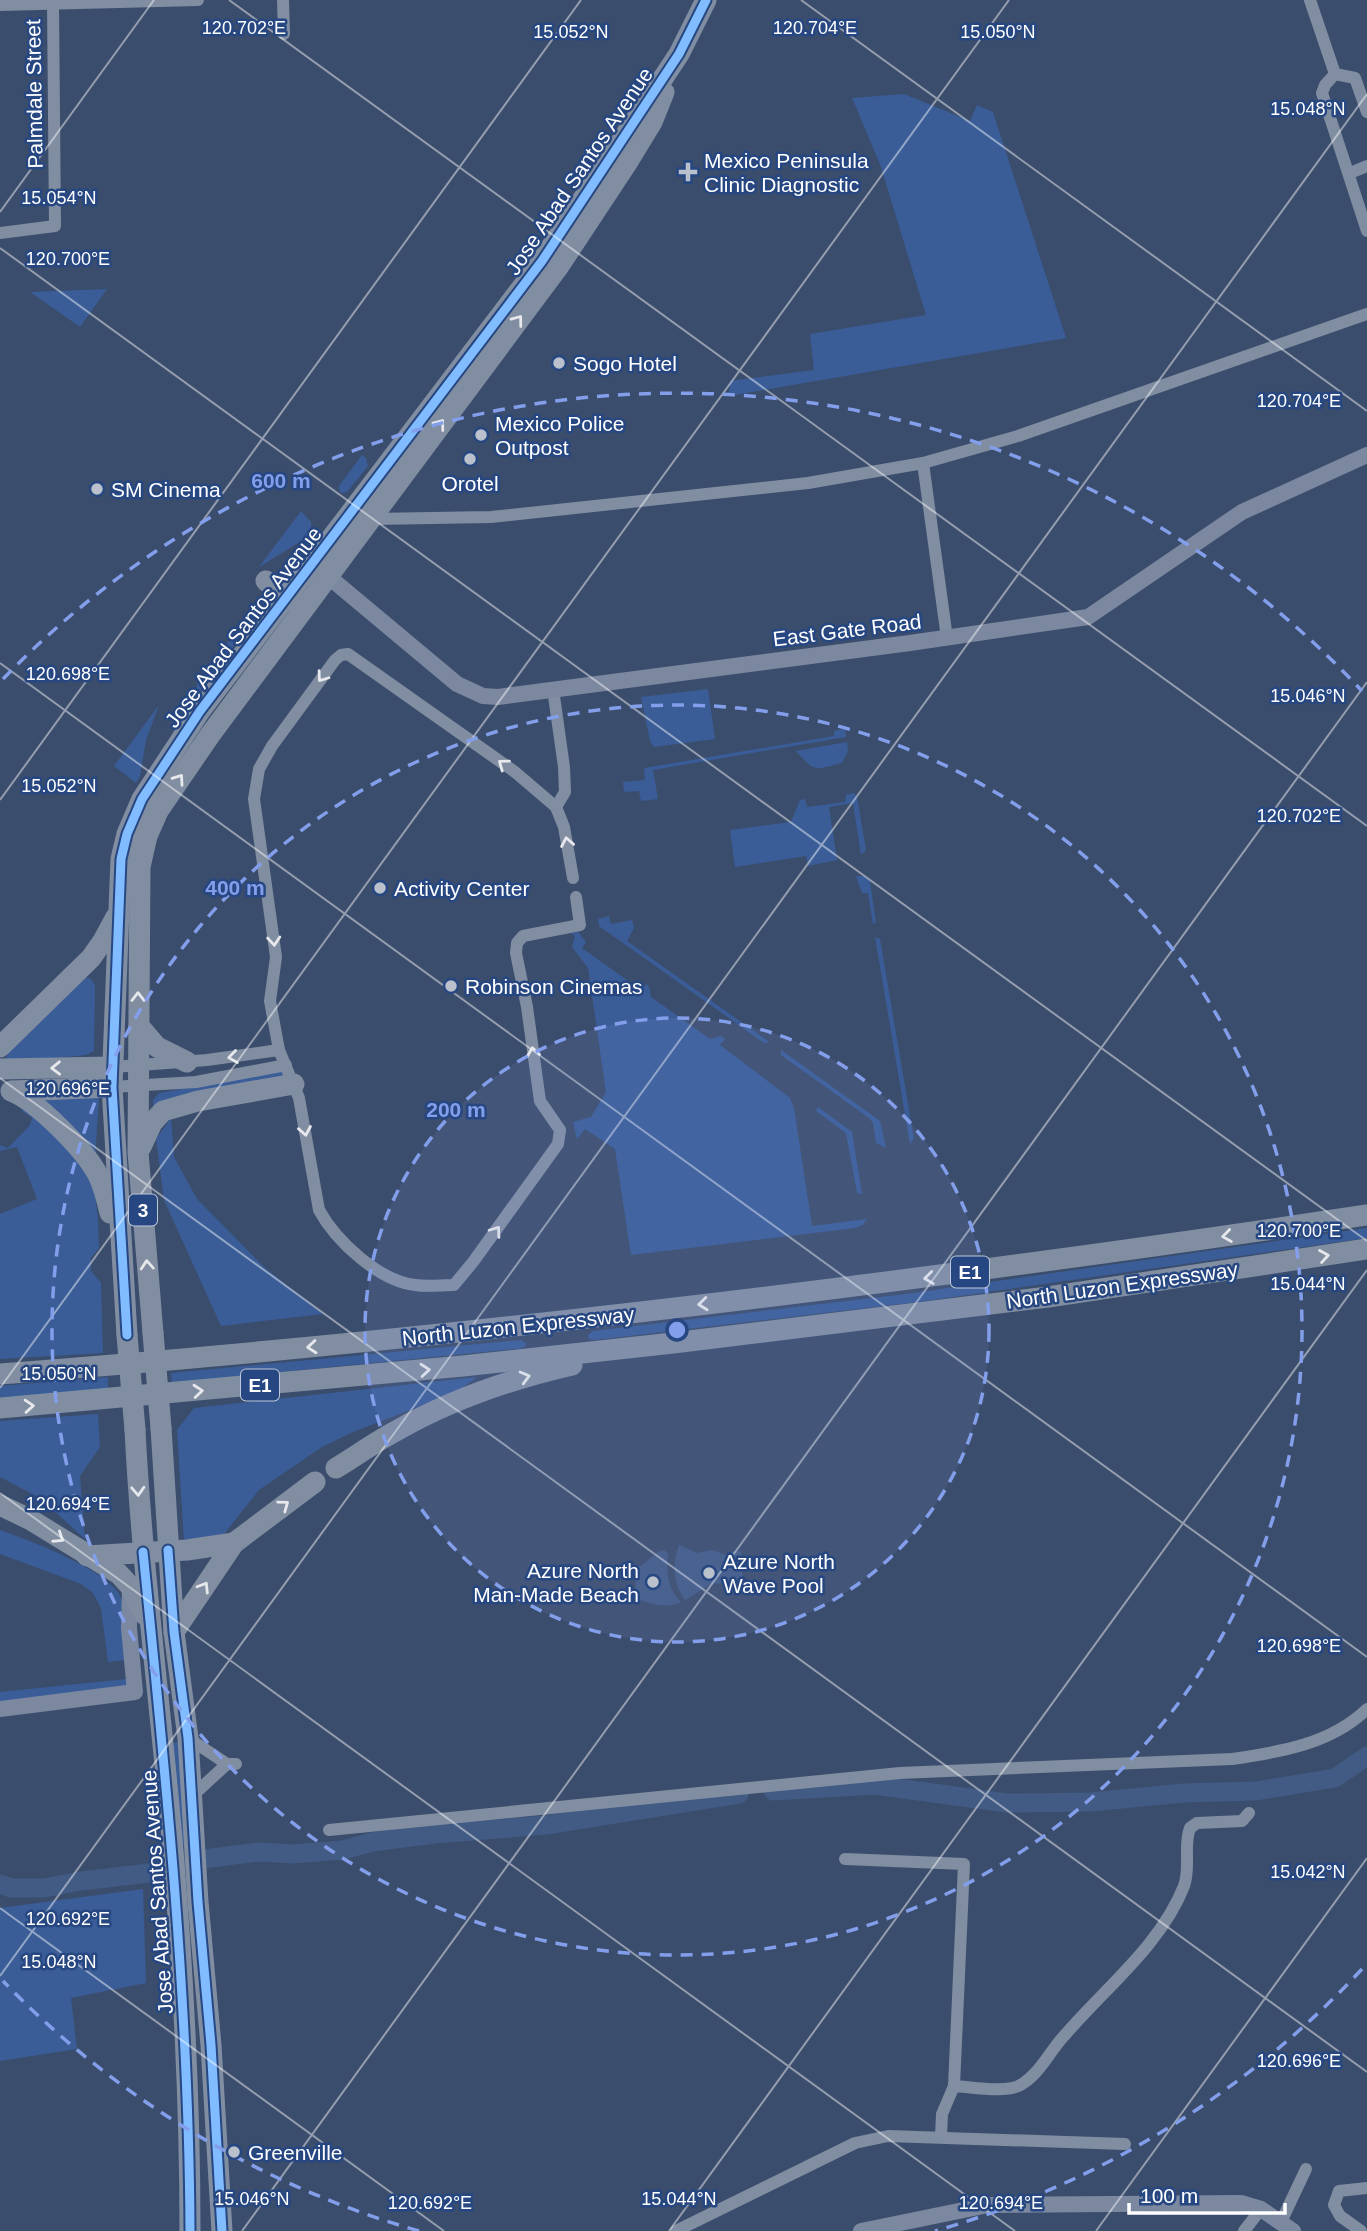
<svg xmlns="http://www.w3.org/2000/svg" width="1367" height="2231" viewBox="0 0 1367 2231" font-family="Arial,sans-serif">
<style>
.green{fill:#3a5d98}
.water{fill:#425b84}
.lines{fill:none;stroke-linecap:round;stroke-linejoin:round}
.river{stroke:#425b84;stroke-width:19}
.street{stroke:#818ea2;stroke-width:12}
.secondary{stroke:#7c889f;stroke-width:16}
.highway{stroke:#818ea2;stroke-width:21}
.highway-bridge{stroke:#818ea2;stroke-width:21}
.cycleway-casing{stroke:#264781;stroke-width:13}
.cycleway{stroke:#80bcff;stroke-width:9}
.oneway{stroke:#e6e8ec}
.ticks{fill:none;stroke:#fff;stroke-width:2;stroke-opacity:0.45}
.ring{fill:none;stroke:#839eea;stroke-width:3.5;stroke-dasharray:12 9}
.poi-dot{fill:#bac1cc;stroke:#264781;stroke-width:2.5}
.labels{text-anchor:middle;dominant-baseline:central;stroke-width:5;stroke-linejoin:round;paint-order:stroke}
.shield{fill:#264781;stroke:#bec8d9;stroke-width:2}
.shield-label{font-size:19px;font-weight:bold;fill:#fff}
.street-label{font-size:21px;fill:#fff;stroke:#264781}
.poi-label{font-size:21px;fill:#fff;stroke:#264781;text-anchor:start}
.ticks-label{font-size:18px;text-anchor:middle;fill:#fff;stroke:#264781;stroke-width:5;stroke-linejoin:round;paint-order:stroke}
.centre{fill:#839eea;stroke:#264781;stroke-width:3.5}
.ring-label{font-size:21px;text-anchor:middle;font-weight:bold;fill:#839eea;stroke:#264781;stroke-width:5;stroke-linejoin:round;paint-order:stroke}
</style>
<rect width="100%" height="100%" fill="#3b4d6c"/>
<!-- green -->
<g class="green">
<path d="M904 94 970 121 977 105 993 112 1066 338 729 396 730 381 814 370 810 334 926 315 880 164 852 98Z"/>
<path d="M107 289 80 327 30 292Z"/>
<path d="M362 455 366 458 368 466 347 492 340 493 339 486Z"/>
<path d="M301 511 311 522V535L259 567Z"/>
<path d="M264 606 193 701 197 685 245 619Z"/>
<path d="M708 689 715 739 654 747 650 741 641 697Z"/>
<path d="M159 705 146 740 140 776 136 783 114 766Z"/>
<path d="M845 728 846 737 653 770 658 799 641 801 639 791 624 792 623 782 645 780 644 768 834 736V731Z"/>
<path d="M847 742 848 751 842 763C813 770 816 773 796 751Z"/>
<path d="M854 793 857 797 866 850 861 855 853 803 829 807 837 860 808 866 806 856 735 867 730 830 791 822 800 800 805 799 807 807 845 802 846 795Z"/>
<path d="M856 876H864L870 881 876 923 873 924 868 893H862Z"/>
<path d="M609 916 611 924 632 920 634 928 627 941 768 1041 767 1043H764L599 926 598 919Z"/>
<path d="M578 932 586 942 582 948 641 990 646 984 649 986 651 997 710 1039 721 1036 725 1039 720 1045 790 1098 794 1108 812 1226 867 1219 863 1225 855 1228 631 1255 615 1149 585 1129 577 1139 573 1122 591 1117 606 1092 588 968 572 947 575 936 571 933Z"/>
<path d="M875 937 880 939 914 1139 910 1144Z"/>
<path d="M84 977 91 979 95 986 94 1051 86 1055 12 1062 6 1059 8 1052Z"/>
<path d="M781 1050 880 1121 886 1148 876 1143 873 1123 869 1118 781 1055Z"/>
<path d="M283 1071 287 1075 156 1108 153 1106V1100L159 1093Z"/>
<path d="M39 1098H99L95 1159Z"/>
<path d="M818 1107 852 1132 862 1194 857 1193 846 1133 816 1111Z"/>
<path d="M31 1109C54 1131 77 1152 90 1182 99 1202 98 1227 99 1248L91 1258V1271L101 1283 103 1353 0 1359V1214L37 1199 17 1147 0 1151V1145L8 1148 30 1125 32 1118 21 1110Z"/>
<path d="M171 1118 174 1157 197 1199 265 1268 323 1314 221 1326 164 1200 156 1139Z"/>
<path d="M1367 1228V1238L917 1302 594 1340 589 1339 588 1335 593 1331 914 1293Z"/>
<path d="M521 1340 527 1344 523 1348 172 1383 171 1373Z"/>
<path d="M108 1377V1389L0 1398V1386Z"/>
<path d="M477 1377 457 1392 353 1432 322 1447 259 1490 220 1539 184 1540 177 1430 194 1408Z"/>
<path d="M98 1414 100 1447 80 1476 85 1539 40 1498 0 1477V1421Z"/>
<path d="M0 1530C28 1540 113 1571 122 1600 126 1613 125 1645 126 1660L108 1662 101 1608 93 1593 81 1584 0 1554Z"/>
<path d="M127 1679 128 1688 0 1703V1692Z"/>
<path d="M178 1742 187 1845 182 1846 173 1743Z"/>
<path d="M143 1889 146 1983 71 1998 77 2049 0 2061V1908Z"/>
</g>
<!-- water -->
<g class="water">
<path d="M679 1545 697 1553 712 1550 726 1555 735 1551H741L743 1582 711 1584 685 1600C673 1583 672 1564 679 1545Z"/>
<path d="M664 1550 668 1554C666 1571 668 1590 681 1602 667 1609 652 1604 637 1599L634 1566H641L658 1552Z"/>
</g>
<g class="lines">
<!-- river -->
<g class="river">
<path d="M773 1791 874 1785 1007 1803 1090 1802 1184 1793 1256 1791 1335 1778 1367 1756"/>
<path d="M0 1884 11 1888H44L81 1881 158 1872 204 1859 258 1852 293 1854 343 1850 372 1842 435 1834 546 1825 739 1794"/>
</g>
<!-- street -->
<g class="street">
<path d="M283 0 284 34"/>
<path d="M1310 0 1335 74"/>
<path d="M0 5 198 0"/>
<path d="M1335 74 1325 85 1322 93 1367 231"/>
<path d="M1335 74 1355 78 1367 112"/>
<path d="M1350 173 1367 166"/>
<path d="M0 233 55 226 53 4"/>
<path d="M923 463 947 638"/>
<path d="M372 519 491 517 808 483 923 463 1018 436 1367 314"/>
<path d="M553 689 564 767 565 792 556 807"/>
<path d="M573 878 564 827 556 807 515 772 348 654 341 655 335 660 272 746 259 769 254 799 276 957 270 1001 279 1050 299 1098 319 1210C336 1241 379 1281 415 1285 428 1287 441 1285 454 1285L473 1262 558 1144 560 1130 540 1101 527 1007 516 953 517 943 523 936 580 925 576 897"/>
<path d="M113 1067 207 1060 279 1050"/>
<path d="M112 1087 196 1082 286 1065"/>
<path d="M188 1738 227 1764H236"/>
<path d="M191 1797 227 1764"/>
<path d="M329 1830 900 1773 1232 1759C1280 1752 1331 1744 1367 1709"/>
<path d="M845 1859 964 1864 954 2086 942 2114 941 2136"/>
<path d="M954 2086C972 2087 1008 2094 1022 2084 1040 2073 1050 2051 1064 2036 1104 1989 1161 1945 1184 1886 1191 1867 1183 1846 1190 1828L1197 1823 1242 1821 1249 1813"/>
<path d="M1281 2222 1306 2169"/>
<path d="M676 2231 855 2143 888 2136 1125 2144"/>
<path d="M1244 2231 1261 2209"/>
<path d="M1361 2231 1340 2216 1334 2205 1339 2191 1367 2188"/>
</g>
<!-- secondary -->
<g class="secondary">
<path d="M329 577 457 684 483 696 498 697 910 643 1088 617 1242 512 1367 455"/>
<path d="M0 1709 135 1692 129 1628 130 1587"/>
<path d="M861 2231 988 2205 1241 2203 1261 2209 1293 2231"/>
</g>
<!-- highway -->
<g class="highway">
<path d="M266 581 296 603"/>
<path d="M139 1026 157 1047 187 1062"/>
<path d="M0 1047 91 958 103 941 116 917"/>
<path d="M0 1069 113 1067"/>
<path d="M11 1091C37 1101 85 1150 98 1175 104 1187 107 1200 110 1213"/>
<path d="M12 1091 112 1087"/>
<path d="M141 1147 152 1123 163 1111 198 1101 294 1084"/>
<path d="M153 1333 138 1152 140 867 147 836 158 811 210 735 559 266 627 163 652 122 664 92"/>
<path d="M127 1335 112 1087 121 859 127 834 142 799 200 711 542 261 679 54 706 0"/>
<path d="M0 1374C458 1339 913 1283 1367 1215"/>
<path d="M0 1408 463 1366 673 1343 1048 1297 1367 1249"/>
<path d="M161 1428 174 1632 188 1738 198 1902 211 2045 222 2231"/>
<path d="M135 1430C142 1567 160 1702 172 1838 183 1969 190 2100 190 2231"/>
<path d="M336 1468C356 1456 375 1442 396 1431 450 1400 511 1379 572 1365"/>
<path d="M0 1505 31 1520 119 1574 130 1586 145 1615"/>
<path d="M87 1556 187 1550 234 1543"/>
<path d="M174 1632 234 1543 315 1482"/>
</g>
<!-- highway-bridge -->
<g class="highway-bridge">
<path d="M153 1333 161 1428"/>
<path d="M127 1335 135 1430"/>
</g>
<!-- cycleway casing -->
<g class="cycleway-casing">
<g id="cycleway">
<path d="M127 1335 112 1087 121 859 127 834 142 799 200 711 542 261 679 54 706 0"/>
<path d="M168 1550 174 1632 188 1738 198 1902 211 2045 222 2231"/>
<path d="M143 1552C166 1778 189 2003 190 2231"/>
</g>
</g>
<!-- cycleway -->
<use href="#cycleway" class="cycleway"/>
</g>
<!-- one-way arrows -->
<defs><path id="oneway-chevron" d="M-2-3.5L2.5 0L-2 3.5" fill="none" stroke-width="1.6" stroke-linecap="round" stroke-linejoin="round" transform="scale(1.75)"/></defs>
<g class="oneway">
<use href="#oneway-chevron" transform="translate(518 320) rotate(-53)"/>
<use href="#oneway-chevron" transform="translate(440 424) rotate(-53)"/>
<use href="#oneway-chevron" transform="translate(322 677) rotate(126)"/>
<use href="#oneway-chevron" transform="translate(503 764) rotate(-144)"/>
<use href="#oneway-chevron" transform="translate(179 779) rotate(-55)"/>
<use href="#oneway-chevron" transform="translate(567 842) rotate(-100)"/>
<use href="#oneway-chevron" transform="translate(274 941) rotate(85)"/>
<use href="#oneway-chevron" transform="translate(138 997) rotate(-90)"/>
<use href="#oneway-chevron" transform="translate(533 1052) rotate(-98)"/>
<use href="#oneway-chevron" transform="translate(233 1057) rotate(172)"/>
<use href="#oneway-chevron" transform="translate(56 1068) rotate(179)"/>
<use href="#oneway-chevron" transform="translate(305 1131) rotate(80)"/>
<use href="#oneway-chevron" transform="translate(496 1231) rotate(-54)"/>
<use href="#oneway-chevron" transform="translate(1227 1236) rotate(172)"/>
<use href="#oneway-chevron" transform="translate(1324 1256) rotate(-9)"/>
<use href="#oneway-chevron" transform="translate(147 1265) rotate(-94)"/>
<use href="#oneway-chevron" transform="translate(929 1278) rotate(173)"/>
<use href="#oneway-chevron" transform="translate(703 1304) rotate(174)"/>
<use href="#oneway-chevron" transform="translate(312 1347) rotate(175)"/>
<use href="#oneway-chevron" transform="translate(425 1370) rotate(-5)"/>
<use href="#oneway-chevron" transform="translate(525 1377) rotate(-15)"/>
<use href="#oneway-chevron" transform="translate(198 1391) rotate(-5)"/>
<use href="#oneway-chevron" transform="translate(29 1406) rotate(-4)"/>
<use href="#oneway-chevron" transform="translate(138 1491) rotate(87)"/>
<use href="#oneway-chevron" transform="translate(284 1505) rotate(-36)"/>
<use href="#oneway-chevron" transform="translate(59 1538) rotate(33)"/>
<use href="#oneway-chevron" transform="translate(204 1587) rotate(-58)"/>
</g>
<!-- ticks -->
<path class="ticks" d="M229 0 1367 826M801 0 1367 411M0 212 154 0M0 248 1367 1241M0 663 1367 1657M0 800 581 0M0 1078 1367 2072M0 1388 1009 0M0 1493 1015 2231M0 1908 444 2231M0 1976 1367 94M242 2231 1367 682M669 2231 1367 1270M1096 2231 1367 1858"/>
<!-- distance rings -->
<circle cx="677" cy="1330" r="312" fill="#839eea" fill-opacity=".12"/>
<g class="ring">
<circle cx="677" cy="1330" r="312"/>
<circle cx="677" cy="1330" r="625"/>
<path d="M1362 1969A937 937 0 0 1 935 2231M419 2231A937 937 0 0 1 3 1981M3 679A937 937 0 0 1 1362 691"/>
</g>
<!-- markers -->
<g class="poi-dot">
<path d="M684.5 161.5h7v7h7v7h-7v7h-7v-7h-7v-7h7z"/>
<circle cx="559" cy="363" r="7"/>
<circle cx="481" cy="435" r="7"/>
<circle cx="470" cy="459" r="7"/>
<circle cx="97" cy="489" r="7"/>
<circle cx="380" cy="888" r="7"/>
<circle cx="451" cy="986" r="7"/>
<circle cx="709" cy="1573" r="7"/>
<circle cx="653" cy="1582" r="7"/>
<circle cx="234" cy="2152" r="7"/>
</g>
<g class="labels">
<!-- shield labels -->
<g class="shield">
<rect x="129" y="1194.5" width="28" height="31" rx="5"/>
<rect x="951" y="1256.5" width="38" height="31" rx="5"/>
<rect x="241" y="1369.5" width="38" height="31" rx="5"/>
</g>
<g class="shield-label">
<text x="143" y="1210">3</text>
<text x="970" y="1272">E1</text>
<text x="260" y="1385">E1</text>
</g>
<!-- street labels -->
<g class="street-label">
<text transform="translate(34 94) rotate(-91)">Palmdale Street</text>
<text transform="translate(579 171) rotate(-56)">Jose Abad Santos Avenue</text>
<text transform="translate(243 627) rotate(-53)">Jose Abad Santos Avenue</text>
<text transform="translate(847 630) rotate(-7)">East Gate Road</text>
<text transform="translate(1122 1285) rotate(-8)">North Luzon Expressway</text>
<text transform="translate(518 1326) rotate(-6)">North Luzon Expressway</text>
<text transform="translate(157 1892) rotate(-94)">Jose Abad Santos Avenue</text>
</g>
<!-- poi labels -->
<g class="poi-label">
<text x="704" y="160">Mexico Peninsula<tspan x="704" dy="24">Clinic Diagnostic</tspan></text>
<text x="573" y="363">Sogo Hotel</text>
<text x="495" y="423">Mexico Police<tspan x="495" dy="24">Outpost</tspan></text>
<text x="470" y="483" text-anchor="middle">Orotel</text>
<text x="111" y="489">SM Cinema</text>
<text x="394" y="888">Activity Center</text>
<text x="465" y="986">Robinson Cinemas</text>
<text x="723" y="1561">Azure North<tspan x="723" dy="24">Wave Pool</tspan></text>
<text x="639" y="1570" text-anchor="end">Azure North<tspan x="639" dy="24">Man-Made Beach</tspan></text>
<text x="248" y="2152">Greenville</text>
</g>
</g>
<g class="ticks-label">
<text x="244" y="34">120.702°E</text>
<text x="815" y="34">120.704°E</text>
<text x="571" y="38">15.052°N</text>
<text x="998" y="38">15.050°N</text>
<text x="1308" y="115">15.048°N</text>
<text x="59" y="204">15.054°N</text>
<text x="68" y="265">120.700°E</text>
<text x="1299" y="407">120.704°E</text>
<text x="68" y="680">120.698°E</text>
<text x="1308" y="702">15.046°N</text>
<text x="59" y="792">15.052°N</text>
<text x="1299" y="822">120.702°E</text>
<text x="68" y="1095">120.696°E</text>
<text x="1299" y="1237">120.700°E</text>
<text x="1308" y="1290">15.044°N</text>
<text x="59" y="1380">15.050°N</text>
<text x="68" y="1510">120.694°E</text>
<text x="1299" y="1652">120.698°E</text>
<text x="1308" y="1878">15.042°N</text>
<text x="68" y="1925">120.692°E</text>
<text x="59" y="1968">15.048°N</text>
<text x="1299" y="2067">120.696°E</text>
<text x="252" y="2205">15.046°N</text>
<text x="679" y="2205">15.044°N</text>
<text x="430" y="2209">120.692°E</text>
<text x="1001" y="2209">120.694°E</text>
</g>
<circle cx="677" cy="1330" r="10" class="centre"/>
<g class="ring-label">
<text x="281" y="488">600 m</text>
<text x="235" y="895">400 m</text>
<text x="456" y="1117">200 m</text>
</g>
<!-- scale -->
<path d="M1129 2203v10h156v-10" fill="none" stroke="#ffffff" stroke-width="3.5"/>
<text x="1140" y="2203" font-size="21" fill="#ffffff" stroke="#264781" stroke-width="5" paint-order="stroke">100 m</text>
</svg>
